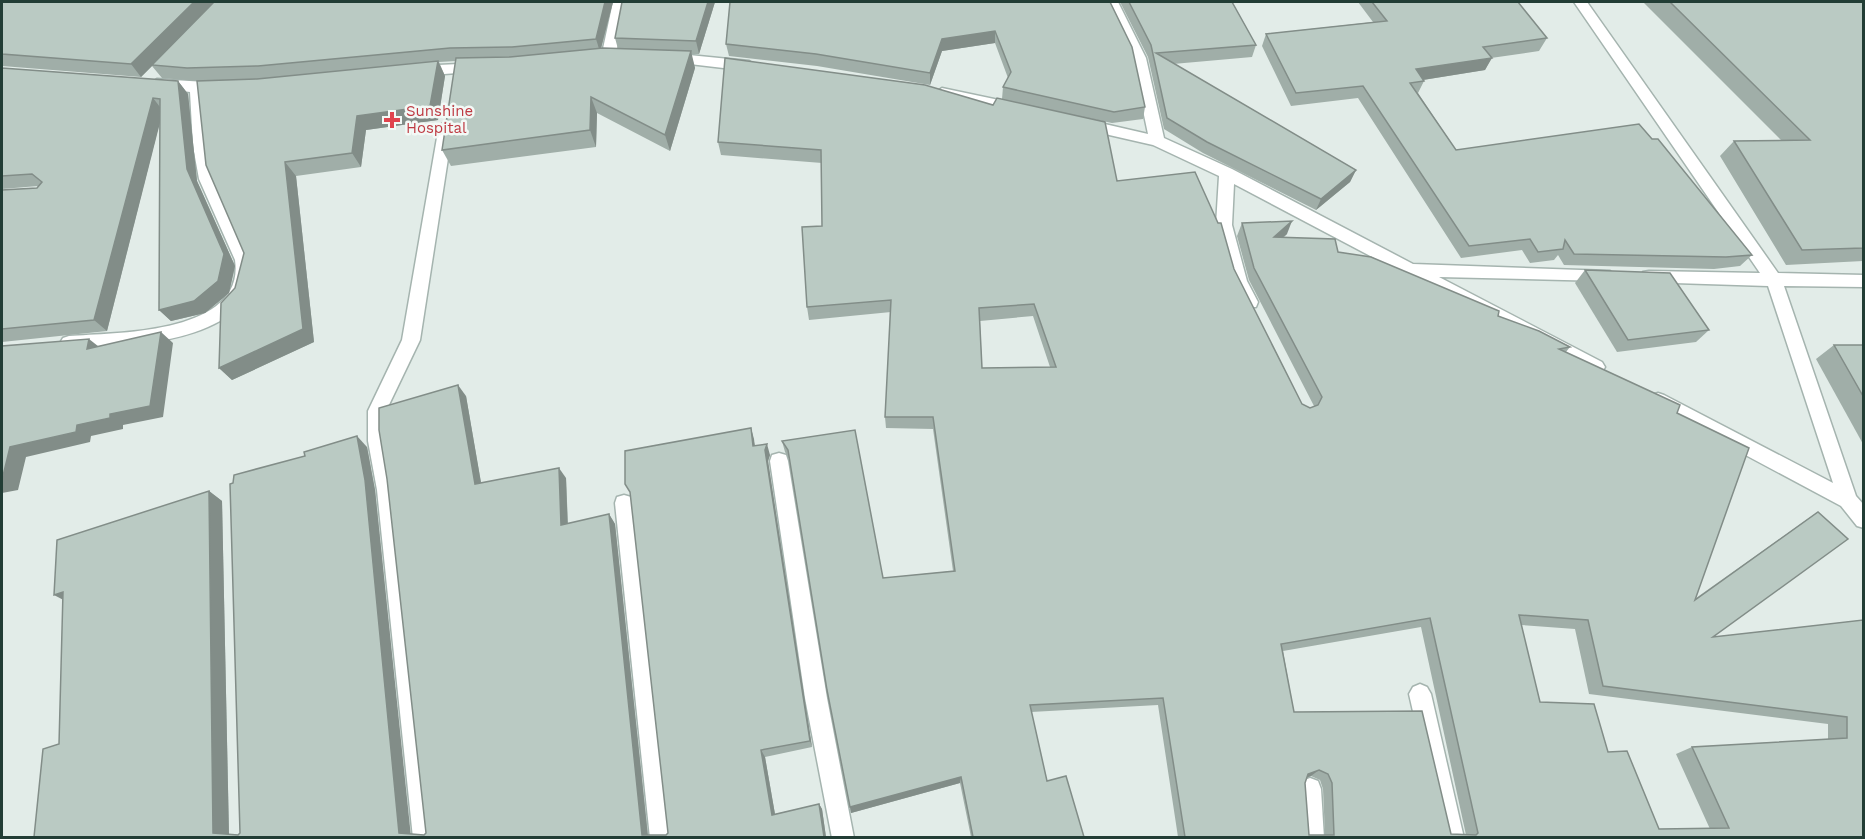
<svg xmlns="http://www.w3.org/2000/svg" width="1865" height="839" viewBox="0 0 1865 839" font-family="'Work Sans',sans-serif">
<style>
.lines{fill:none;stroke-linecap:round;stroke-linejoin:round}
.street-casing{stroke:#a5b4af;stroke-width:3}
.street{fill:#fff;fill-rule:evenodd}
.wall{fill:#a0aea8;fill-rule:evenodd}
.shaded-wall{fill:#828d88}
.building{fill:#bacac3;stroke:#828d88;stroke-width:1.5;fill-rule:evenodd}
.health-dot{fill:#e0444e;stroke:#f3f9f6;stroke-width:2}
.labels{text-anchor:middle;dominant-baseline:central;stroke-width:5;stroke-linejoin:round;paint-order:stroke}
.health-label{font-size:15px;fill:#be3a42;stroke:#f3f9f6;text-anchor:start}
</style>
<rect width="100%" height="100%" fill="#e2ece8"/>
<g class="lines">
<!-- street casing -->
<g class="street-casing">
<g id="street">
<path d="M613 2H627L615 58 608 63 601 58Z"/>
<path d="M1105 2H1118L1146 58 1164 138 1232 169 1413 264 1610 271 1612 275 1604 281 1439 277 1602 362 1605 367 1602 372H1590L1234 184 1232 225 1247 281 1258 302 1256 307H1244L1231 281 1216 225 1219 176 1153 145 1083 129 1076 124 1083 119 1148 134 1132 58Z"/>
<path d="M1574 2H1587L1778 273 1864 275V287L1784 286 1856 496 1864 505V528L1857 526 1841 506 1652 405 1649 400 1652 395 1658 393 1664 395 1833 483 1768 286 1643 282 1641 277 1643 272 1649 271 1760 273Z"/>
<path d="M669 53 749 61 756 66 749 71 664 61V55Z"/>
<path d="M480 63 485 65V71L417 76 410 71 417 66Z"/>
<path d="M157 79 222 83 229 88 222 93H205L208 146 215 179 251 260C265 344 122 346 69 350L63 348 60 343 63 338 69 336C116 333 246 334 235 260L199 179 193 146 190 92 152 87 150 84Z"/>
<path d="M942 88 1018 104 1025 109 1018 114 937 96 935 93Z"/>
<path d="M446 121 453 126 420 340 386 411V441L395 490 435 838H413L377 490 368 441V411L402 340 439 126Z"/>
<path d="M779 453 786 455 788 461 827 698 854 838H832L805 698 770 461 772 455Z"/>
<path d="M624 495 631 497 633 503 672 838H650L615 503 617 497Z"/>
<path d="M1420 684 1427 687 1431 694 1464 838H1442L1409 694 1413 687Z"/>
<path d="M1310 778 1318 781 1321 789 1324 838H1302L1299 789 1302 781Z"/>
</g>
</g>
<!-- street -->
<use href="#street" class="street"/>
</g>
<!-- wall -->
<g class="wall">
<path d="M2 2H613L601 49H618L615 38 715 2 699 54H691L695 68 670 151 597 113 596 147 451 166 442 150 456 61 439 62 445 76 438 120 366 130 361 167 296 176 314 342 232 380 219 368 235 288 244 253 197 81 162 78 152 66 141 77 2 66Z"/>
<path d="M1110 2 1145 107 1143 119 1112 123 1050 110 1117 181 1234 269 1302 404 1310 408 1314 406 1249 280 1237 236 1242 223 1287 234 1284 237 1338 252 1498 316 1570 347 1566 352 1677 413 1696 598 1802 523 1818 512 1713 637 1863 620V837H1178L1158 705 1031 712 1047 781 1084 837H971L960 783 851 813 789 459 785 452 782 441 883 578 953 571 933 429 886 428 885 417 891 312 809 320 807 307 822 226V163L721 155 718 142 993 105 1002 99 1003 87 1008 78 995 43 942 51 930 85 817 66 729 56 726 44ZM1033 316 1050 367 982 368 980 321ZM1521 625 1575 629 1589 694 1828 724V739L1692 747 1676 754 1710 829H1659L1540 702ZM1421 627 1466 835 1451 834 1294 712 1283 651ZM1311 776 1320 780 1323 789 1325 835H1309L1305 783 1307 778Z"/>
<path d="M1120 2H1232L1256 45 1252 57 1173 64 1356 170 1350 182 1316 210 1203 153 1164 129 1148 57Z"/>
<path d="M1358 2H1518L1547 38 1539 51 1491 58 1485 70 1423 80 1424 81 1418 93 1456 150 1652 139 1752 255 1740 266 1714 269 1564 265 1558 255 1554 260 1530 263 1522 250 1461 258 1358 98 1291 106 1262 46 1266 34 1373 22Z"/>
<path d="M1643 2H1863V261L1786 265 1720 156 1734 141 1781 140Z"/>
<path d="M2 68 178 81 188 94 197 181 235 266 229 293 205 313 171 321 159 310 160 121 107 331 2 342V190L37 188 38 186 2 189Z"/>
<path d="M1585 270 1709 330 1696 342 1617 352 1575 283Z"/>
<path d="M1834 345H1863V444L1816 359Z"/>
<path d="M466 396 481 483 566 478 568 524 609 514 615 524 648 835H666L668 833 751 428 755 446 770 455 768 461 812 747 765 757 775 814 819 804 822 809 826 837H34L59 744 209 491 222 501 229 834 238 835 240 833 367 447 375 490 410 834 424 835 426 833Z"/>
</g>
<!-- shaded-wall -->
<g class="shaded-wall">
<path d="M194 2H216L141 77 131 64Z"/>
<path d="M605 2H613L600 52 596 39Z"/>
<path d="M708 2H715L699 54 696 41Z"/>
<path d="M995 31V43L942 51 930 85V73L942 39Z"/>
<path d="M691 51 695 68 670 151 665 135Z"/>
<path d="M1492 58 1485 70 1410 82 1416 69Z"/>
<path d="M438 61 445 76 438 120 366 130 361 167 352 153 357 116Z"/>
<path d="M178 81 188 94 197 181 235 266 229 293 205 313 171 321 159 310 187 169Z"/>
<path d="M591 97 597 113 596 147 590 130Z"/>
<path d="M153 98 163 111 107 331 94 320Z"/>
<path d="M285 162 296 176 314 342 232 380 219 368Z"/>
<path d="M1356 170 1350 182 1316 210 1321 199Z"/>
<path d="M1292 221 1287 234 1268 249 1274 237Z"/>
<path d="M161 332 173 343 163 417 123 425V429L91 436 90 442 26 457 18 490 2 493V480L10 447 110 414Z"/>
<path d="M89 339 103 350 87 349Z"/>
<path d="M458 385 466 396 483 494 475 484Z"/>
<path d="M751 428 754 439 756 457 753 446Z"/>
<path d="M357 436 367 447 375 490 411 837 399 833Z"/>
<path d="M767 444 770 455 768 461 812 747 810 741 765 450Z"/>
<path d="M559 468 566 478 568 535 561 525Z"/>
<path d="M209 491 222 501 229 837 213 833Z"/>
<path d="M609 514 615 524 648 837 642 835Z"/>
<path d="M63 592 71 604 54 595Z"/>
<path d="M761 750 765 757 776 820 772 815Z"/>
<path d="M1319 770 1311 776 1300 780 1308 774Z"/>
<path d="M961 777 960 783 851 813 850 807Z"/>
<path d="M819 804 822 809 826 837H824Z"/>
</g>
<!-- building -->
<g class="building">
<path d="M2 2H194L131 64 2 54Z"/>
<path d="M214 2H605L596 39 512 47 450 48 258 66 187 68 152 65Z"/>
<path d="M622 2H708L696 41 615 38Z"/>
<path d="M730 2H1110L1132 47 1145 107 1114 112 1003 87 1011 72 995 31 942 39 930 73 816 54 726 44Z"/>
<path d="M1129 2H1232L1256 45 1156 53 1356 170 1321 199 1207 142 1167 118 1151 45Z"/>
<path d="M1372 2H1518L1547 38 1483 47 1492 58 1416 69 1424 81 1410 83 1456 150 1639 124 1652 139H1658L1752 255 1726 257 1574 254 1565 240 1563 249 1538 252 1530 239 1469 246 1363 86 1296 93 1266 34 1387 21Z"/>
<path d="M1670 2H1863V248L1802 250 1734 141 1810 140Z"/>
<path d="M603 48 691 51 665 135 591 97 590 130 442 150 456 58 510 57Z"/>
<path d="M725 58 925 85 993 105 997 98 1105 122 1117 181 1195 172 1218 223H1221L1234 269 1302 404 1310 408 1318 405 1322 397 1254 268 1242 223 1292 221 1274 237 1335 239 1338 252 1371 257 1499 311 1498 316 1539 331 1570 347 1559 349 1680 405 1677 413 1749 448 1695 600 1818 512 1848 539 1713 637 1863 620V837H1185L1163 698 1030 705 1047 781 1066 776 1084 837H973L961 777 850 807 827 690 788 450 782 441 855 430 883 578 955 571 933 417H885L891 300 807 307 802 227 822 226 821 150 718 142ZM1034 304 1056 367 982 368 979 308ZM1519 615 1588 620 1603 686 1847 717V738L1692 747 1729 828 1659 829 1627 751 1608 752 1594 704 1540 702ZM1430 618 1478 833 1476 835 1451 834 1422 711 1294 712 1281 644ZM1319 770 1328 774 1332 783 1334 835H1309L1305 783 1308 774Z"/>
<path d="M438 61 430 106 357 116 352 153 285 162 303 329 219 368 221 303 235 288 244 253 206 165 197 81 257 79Z"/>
<path d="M2 68 178 81 187 169 224 254 218 281 194 301 159 310 160 99 153 98 94 320 2 329V190L37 188 42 182 32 174 2 176Z"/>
<path d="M1585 270 1670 273 1709 330 1628 340Z"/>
<path d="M161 332 150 406 110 414V418L77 425 76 432 10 447 2 480V346L89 339 87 349Z"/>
<path d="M1834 345H1863V396Z"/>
<path d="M458 385 475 484 559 468 561 525 609 514 642 835H666L668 833 630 492 625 484V451L751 428 753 446 767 444 765 450 810 741 761 750 772 815 819 804 824 837H34L43 749 59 744 63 592 54 595 57 540 209 491 213 833 238 835 240 833 230 484 233 483 234 475 305 456 304 452 357 436 365 480 399 833 424 835 426 833 387 479 379 430V408Z"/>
</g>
<!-- markers -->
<path class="health-dot" d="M389 111h6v6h6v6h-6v6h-6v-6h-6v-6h6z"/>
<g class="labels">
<!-- health labels -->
<g class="health-label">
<text x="406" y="111">Sunshine<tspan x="406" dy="17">Hospital</tspan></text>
</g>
</g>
<!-- border -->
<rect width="1865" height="839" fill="none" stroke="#223d35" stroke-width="6"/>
</svg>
